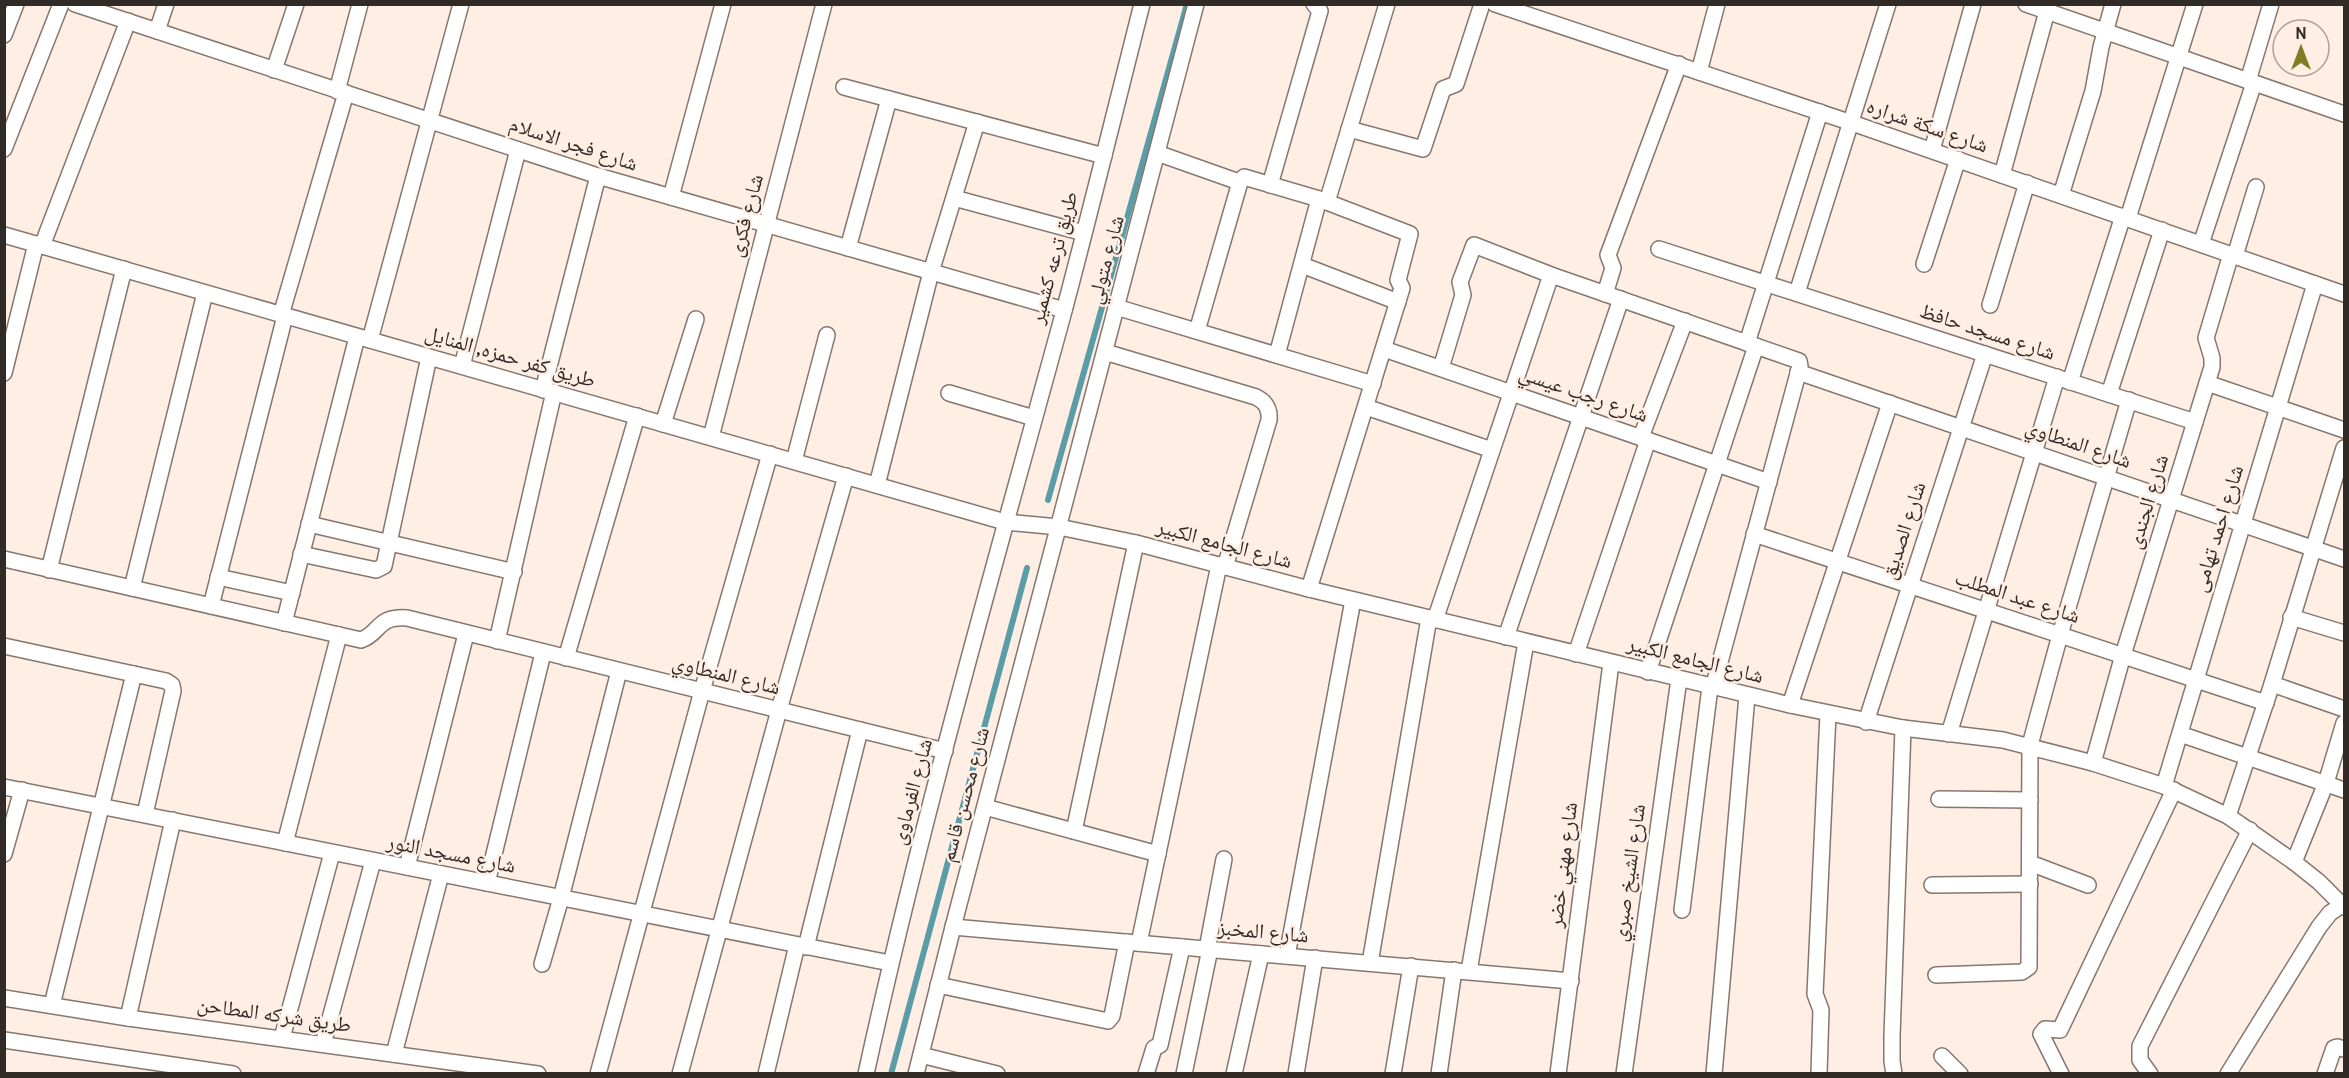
<svg xmlns="http://www.w3.org/2000/svg" width="2349" height="1078" viewBox="0 0 2349 1078" font-family="Overpass,'Noto Naskh Arabic',sans-serif">
<style>
.lines{fill:none;stroke-linecap:round;stroke-linejoin:round}
.stream{stroke:#5a9ca7;stroke-width:6}
.minor-casing{stroke:#85776e;stroke-width:18}
.minor{stroke:#fff;stroke-width:15}
.labels{text-anchor:middle;dominant-baseline:central;stroke-width:5;stroke-linejoin:round;paint-order:stroke}
.street-label{font-size:21px;fill:#312b27;stroke:#feeee4}
</style>
<rect width="100%" height="100%" fill="#feeee4"/>
<g class="lines">
<!-- stream -->
<g class="stream">
<path d="M1048 500 1187 4"/>
<path d="M891 1074 1027 568"/>
</g>
<!-- minor casing -->
<g class="minor-casing">
<g id="minor">
<path d="M75 4 598 176 1064 310"/>
<path d="M1495 4 1852 123 2344 294"/>
<path d="M2026 4 2344 114"/>
<path d="M157 31 166 4"/>
<path d="M4 35 16 4"/>
<path d="M274 70 296 4"/>
<path d="M1699 72 1717 4"/>
<path d="M2248 81 2271 4"/>
<path d="M844 87 1104 156"/>
<path d="M337 91 360 4"/>
<path d="M1349 129 1423 149 1443 89 1456 84 1482 4"/>
<path d="M4 149 61 4"/>
<path d="M1932 150 1973 4"/>
<path d="M1157 153 1239 182 1244 177 1319 199 1410 234 1398 280 1402 288 1309 589"/>
<path d="M2002 175 2049 4"/>
<path d="M1270 185 1320 11 1314 4"/>
<path d="M2061 195 2093 91 2101 47 2113 4"/>
<path d="M671 197 723 4"/>
<path d="M954 198 1084 233"/>
<path d="M1327 202 1387 4"/>
<path d="M2128 218 2195 4"/>
<path d="M4 235 1005 522 1059 527 1136 543 1309 589 1790 705 1903 728 2003 740 2093 763 2164 786 2228 816 2294 862 2319 882 2344 907"/>
<path d="M2201 244 2254 83"/>
<path d="M42 246 128 21"/>
<path d="M848 248 889 99"/>
<path d="M1659 249 2195 422"/>
<path d="M2235 256 2256 187"/>
<path d="M1924 264 1958 159"/>
<path d="M1302 265 1398 302"/>
<path d="M1797 293 1888 4"/>
<path d="M1605 294 1613 268 1608 255 1679 64"/>
<path d="M1990 305 2027 183"/>
<path d="M1116 307 1373 384"/>
<path d="M281 315 346 93"/>
<path d="M1197 331 1240 182"/>
<path d="M370 340 461 4"/>
<path d="M1747 343 1820 112"/>
<path d="M1384 349 1769 482"/>
<path d="M1105 352 1256 397C1266 402 1270 409 1269 420L1225 567"/>
<path d="M1277 355 1319 199"/>
<path d="M462 366 518 150"/>
<path d="M1441 368 1463 295 1460 282 1474 245 1551 275 1799 361 1800 366 1713 688"/>
<path d="M1798 372 2344 559"/>
<path d="M4 373 36 244"/>
<path d="M2070 382 2123 216"/>
<path d="M2207 383 2344 430"/>
<path d="M543 390 598 176"/>
<path d="M949 393 1034 418"/>
<path d="M2109 394 2162 230"/>
<path d="M1366 407 1492 450"/>
<path d="M663 424 696 319"/>
<path d="M711 437 824 4"/>
<path d="M1641 437 1685 321"/>
<path d="M794 461 827 335"/>
<path d="M877 485 931 272 977 122"/>
<path d="M309 524 514 572"/>
<path d="M1754 534 2266 703"/>
<path d="M301 554 376 570 384 566 429 357"/>
<path d="M4 559 361 640C381 633 376 616 407 618L945 751"/>
<path d="M49 570 124 269"/>
<path d="M218 577 292 593"/>
<path d="M132 588 205 293"/>
<path d="M211 606 285 316"/>
<path d="M2291 617 2344 633"/>
<path d="M1435 620 1551 275"/>
<path d="M284 623 357 337"/>
<path d="M1506 637 1621 299"/>
<path d="M497 641 554 392"/>
<path d="M4 646 166 681 172 685 173 691 145 814"/>
<path d="M1576 654 1648 440"/>
<path d="M566 658 637 416"/>
<path d="M1648 672 1756 346"/>
<path d="M2272 684 2344 709"/>
<path d="M1790 705 1890 403"/>
<path d="M1866 722 1985 354"/>
<path d="M1949 734 2057 377"/>
<path d="M2180 734 2344 790"/>
<path d="M2093 763 2123 655 2212 367V358L2206 338 2231 254"/>
<path d="M2164 786 2315 284"/>
<path d="M4 787 890 963"/>
<path d="M1939 799 2030 800"/>
<path d="M985 807 1158 854"/>
<path d="M2228 816 2272 684 2344 448"/>
<path d="M1074 831 1136 543"/>
<path d="M285 843 339 635"/>
<path d="M4 854 22 790"/>
<path d="M2294 862 2326 783 2344 723"/>
<path d="M2030 863 2088 885"/>
<path d="M407 867 466 634"/>
<path d="M487 883 543 653"/>
<path d="M1932 885 2030 884"/>
<path d="M1682 910 1710 687"/>
<path d="M953 927 1571 981"/>
<path d="M1139 943 1219 565"/>
<path d="M806 947 860 730"/>
<path d="M1207 949 1224 859"/>
<path d="M1287 956 1353 600"/>
<path d="M1370 963 1429 618"/>
<path d="M542 964 561 898 619 671"/>
<path d="M1469 971 1526 642"/>
<path d="M1936 975 2022 972 2029 967 2030 745 2060 635 2129 400"/>
<path d="M938 985 1108 1021 1112 1016 1127 942"/>
<path d="M4 998 128 1018 538 1074"/>
<path d="M52 1005 134 674"/>
<path d="M128 1018 173 820"/>
<path d="M282 1038 332 853"/>
<path d="M4 1040 233 1074"/>
<path d="M323 1044 373 861"/>
<path d="M394 1054 441 874"/>
<path d="M921 1055 997 1074"/>
<path d="M1942 1056 1960 1074"/>
<path d="M598 1074 702 691 770 454"/>
<path d="M680 1074 779 710 846 476"/>
<path d="M766 1074 797 945"/>
<path d="M866 1074C922 817 995 564 1064 311 1091 209 1116 107 1142 4"/>
<path d="M916 1074 953 927 1196 4"/>
<path d="M1146 1074 1154 1048 1160 1045 1182 947"/>
<path d="M1184 1074 1210 949"/>
<path d="M1234 1074 1261 954"/>
<path d="M1296 1074 1315 958"/>
<path d="M1393 1074 1411 966"/>
<path d="M1439 1074 1454 970"/>
<path d="M1558 1074 1611 663"/>
<path d="M1624 1074 1679 679"/>
<path d="M1714 1074 1747 696"/>
<path d="M1819 1074 1821 1010 1815 994 1828 714"/>
<path d="M1894 1074 1892 1061V1036L1903 728"/>
<path d="M2061 1074 2041 1034 2045 1029 2060 1030 2174 790"/>
<path d="M2150 1074 2140 1060V1046L2250 830"/>
<path d="M2228 1074 2319 927 2330 913 2342 905"/>
<path d="M2325 1074 2334 1048 2337 1047 2344 1049"/>
</g>
</g>
<!-- minor -->
<use href="#minor" class="minor"/>
</g>
<g class="labels">
<!-- street labels -->
<g class="street-label">
<text transform="translate(1927 127) rotate(19)">شارع سكة شراره</text>
<text transform="translate(573 145) rotate(18)">شارع فجر الاسلام</text>
<text transform="translate(747 216) rotate(-75)">شارع فكرى</text>
<text transform="translate(1055 258) rotate(-75)">طريق ترعه كشمير</text>
<text transform="translate(1107 260) rotate(-75)">شارع متولي</text>
<text transform="translate(1987 333) rotate(18)">شارع مسجد حافظ</text>
<text transform="translate(510 358) rotate(16)">طريق كفر حمزه, المنايل</text>
<text transform="translate(1583 395) rotate(19)">شارع رجب عيسي</text>
<text transform="translate(2078 445) rotate(19)">شارع المنطاوي</text>
<text transform="translate(2149 502) rotate(-73)">شارع الجندى</text>
<text transform="translate(2219 529) rotate(-73)">شارع احمد تهامى</text>
<text transform="translate(1905 531) rotate(-72)">شارع الصديق</text>
<text transform="translate(1224 545) rotate(15)">شارع الجامع الكبير</text>
<text transform="translate(2017 598) rotate(18)">شارع عبد المطلب</text>
<text transform="translate(1695 661) rotate(14)">شارع الجامع الكبير</text>
<text transform="translate(726 676) rotate(14)">شارع المنطاوي</text>
<text transform="translate(913 792) rotate(-75)">شارع الفرماوى</text>
<text transform="translate(966 795) rotate(-75)">شارع محسن قاسم</text>
<text transform="translate(451 855) rotate(11)">شارع مسجد النور</text>
<text transform="translate(1564 865) rotate(-83)">شارع مهني خضر</text>
<text transform="translate(1630 873) rotate(-82)">شارع الشيخ صبري</text>
<text transform="translate(1263 933) rotate(5)">شارع المخبز</text>
<text transform="translate(274 1016) rotate(8)">طريق شركه المطاحن</text>
</g>
</g>
<!-- border -->
<rect width="2349" height="1078" fill="none" stroke="#312b27" stroke-width="12"/>
<!-- north arrow -->
<g transform="translate(2301 48)"><circle r="28" fill="#feeee4" stroke="#aca098" stroke-width="1.5"/>
<path d="M0-4.5L10 22L0 15L-10 22Z" fill="#807d24"/>
<text y="-9" font-size="16" font-weight="bold" text-anchor="middle" fill="#312b27">N</text>
</g>
</svg>
